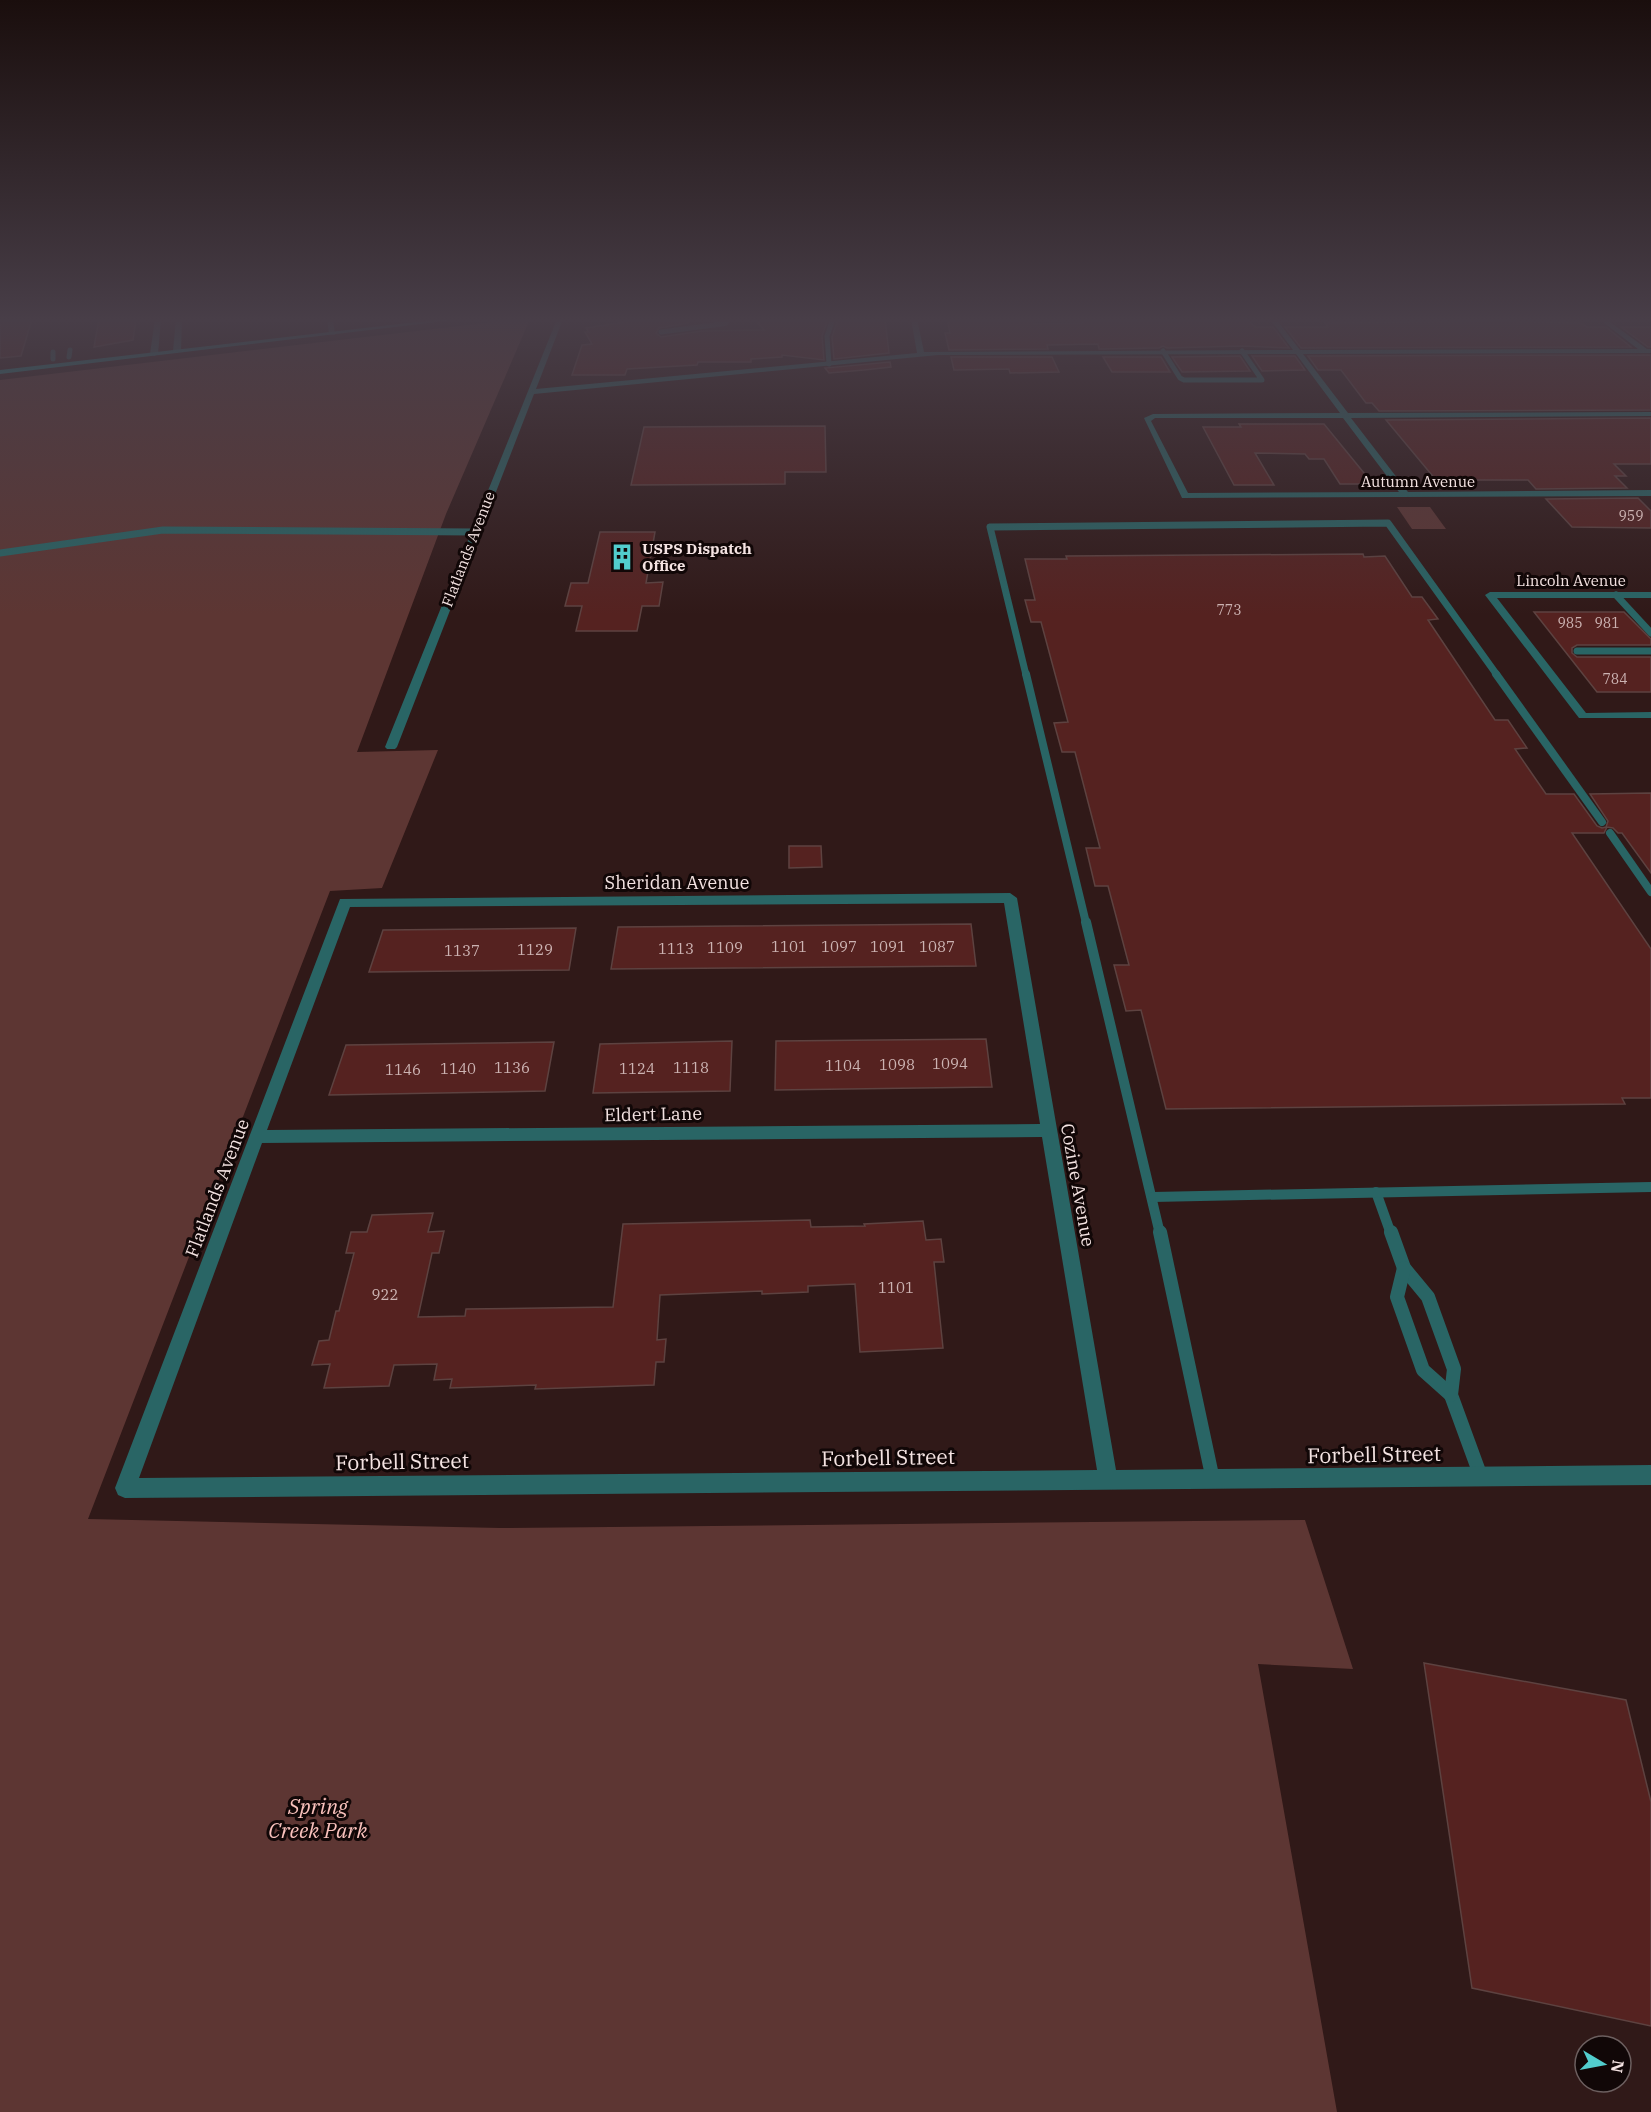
<svg xmlns="http://www.w3.org/2000/svg" width="1651" height="2112" viewBox="0 0 1651 2112" font-family="'IBM Plex Serif',serif">
<style>
.green{fill:#5d3633}
.building{fill:#552220;stroke:#5d4240;stroke-width:1.5}
.lines{fill:none;stroke-linecap:round;stroke-linejoin:round}
.service-far4{stroke:#296565;stroke-width:5}
.service-far3{stroke:#296565;stroke-width:7}
.service-far2{stroke:#296565;stroke-width:8}
.service-far1{stroke:#296565;stroke-width:10}
.service{stroke:#296565;stroke-width:14}
.minor{fill:#296565;fill-rule:evenodd}
.secondary{fill:#1c8c8c;fill-rule:evenodd}
.labels{text-anchor:middle;dominant-baseline:central;stroke-width:6;stroke-linejoin:round;paint-order:stroke}
.far-number-label{font-size:14px;fill:#ccb3b2}
.far-street-label{font-size:15px;fill:#f4e3e2;stroke:#110707}
.far-poi-label{font-size:15px;font-weight:bold;fill:#f4e3e2;stroke:#110707;text-anchor:start}
.number-label{font-size:15px;fill:#ccb3b2}
.street-label{font-size:18px;fill:#f4e3e2;stroke:#110707}
.near-street-label{font-size:21px;fill:#f4e3e2;stroke:#110707}
.near-park-label{font-size:21px;font-style:italic;fill:#f9c1bc;stroke:#110707}
</style>
<rect width="100%" height="100%" fill="#301918"/>
<!-- green -->
<g class="green">
<path d="M518 319H530L446 514 357 752 438 750 382 888 330 891 88 1519 500 1528 1305 1520 1353 1669 1258 1664 1337 2112H0V380Z"/>
<path d="M1397 507H1430L1446 529H1412Z"/>
</g>
<!-- building -->
<g class="building">
<path d="M0 319H32L21 356 0 358Z"/>
<path d="M99 319H136L133 340 94 347Z"/>
<path d="M644 319H689L688 323 659 328 656 333 661 337 702 331 764 330 757 322 777 319H828L822 336 824 360 782 355V357L751 359V362H698L697 365 627 369 625 375H572L582 345 592 344 585 332H589L586 328Z"/>
<path d="M838 319H885L889 353 834 359 832 337Z"/>
<path d="M947 319H1032L1034 324 1082 323 1080 319H1245L1256 327H1273L1289 348 1242 346 1167 348 1163 346 1159 348 1099 349 1098 344 1047 345 1048 349 949 350 945 333H950Z"/>
<path d="M1500 321 1581 323 1587 327H1606L1631 347 1301 348 1285 327H1328L1325 323Z"/>
<path d="M1621 327H1651V347H1648Z"/>
<path d="M1651 355V410L1379 411 1372 403H1366L1341 370H1318L1308 356Z"/>
<path d="M1240 356 1250 371 1182 372 1172 357Z"/>
<path d="M1252 356H1295L1305 370 1262 371Z"/>
<path d="M951 357H1052L1059 372 1010 373 1009 369 954 370Z"/>
<path d="M1103 357H1161L1170 372H1112Z"/>
<path d="M890 362 891 367 864 370 829 373 825 368Z"/>
<path d="M1651 418V464H1614L1626 476H1615L1627 488 1536 489 1528 480H1436L1386 420Z"/>
<path d="M1239 424H1324L1373 484H1340L1324 459H1309L1305 454 1255 453 1274 485H1234L1203 427H1241Z"/>
<path d="M825 426 826 472H785V484L631 485 644 427Z"/>
<path d="M1638 498 1651 511V528L1572 527 1546 499Z"/>
<path d="M600 532H655L646 583 663 582 659 606H642L637 631H576L582 606H565L571 583H588Z"/>
<path d="M1363 554 1364 557 1385 556 1412 597H1422L1438 619 1428 620 1495 720H1508L1527 748 1515 749 1546 794H1574L1597 826 1602 828 1606 827 1608 821 1590 794 1651 793V873L1622 833H1618L1613 828 1607 827 1604 833H1572L1651 949V1098H1622L1625 1104 1166 1109 1141 1010 1126 1011 1114 965H1129L1108 886H1095L1086 848H1100L1075 752H1062L1054 723 1068 722 1041 622H1031L1025 600H1035L1025 559H1067L1066 556Z"/>
<path d="M1534 612H1624L1651 639V645H1577L1572 648V653L1577 657H1651V692H1597Z"/>
<path d="M789 846H821L822 867 789 868Z"/>
<path d="M971 924 976 966 611 969 618 927Z"/>
<path d="M576 928 569 970 369 972 383 930Z"/>
<path d="M986 1039 992 1087 775 1090 776 1041Z"/>
<path d="M732 1041 730 1091 593 1093 600 1044Z"/>
<path d="M554 1042 545 1091 329 1095 346 1045Z"/>
<path d="M433 1213 428 1232 444 1231 439 1253H432L418 1317 465 1316 466 1309 613 1307 623 1224 810 1220 811 1227 865 1226 864 1224 923 1221 926 1240 941 1239 944 1262H934L943 1348 860 1352 855 1284 808 1286V1292L762 1294V1291L660 1295 657 1340 666 1339 664 1362H656L654 1385 535 1389 536 1385 450 1388 452 1379 434 1380 437 1364 394 1365 389 1386 324 1388 330 1364 312 1365 319 1341 329 1340 336 1311H339L354 1253H346L351 1232H367L372 1215Z"/>
<path d="M1424 1663 1626 1700 1651 1802V2026L1472 1988Z"/>
</g>
<g class="lines">
<!-- service-far4 -->
<g class="service-far4">
<path d="M661 332 721 324 726 323 727 319"/>
<path d="M1163 351 1180 378 1184 380H1262L1242 351"/>
<path d="M53 352V359"/>
<path d="M69 357 70 350"/>
<path d="M829 364 827 336 833 319"/>
</g>
<!-- service-far3 -->
<g class="service-far3">
<path d="M0 553 163 530 475 532"/>
<path d="M1616 595 1651 633"/>
<path d="M1577 651H1651"/>
<path d="M1026 675 990 527 1388 523 1497 675"/>
</g>
<!-- service-far2 -->
<g class="service-far2">
<path d="M1026 674 1086 923"/>
<path d="M1496 674 1602 822"/>
<path d="M1610 833 1651 892"/>
</g>
<!-- service-far1 -->
<g class="service-far1">
<path d="M1086 922 1160 1234"/>
<path d="M1376 1192 1391 1234"/>
<path d="M1153 1197 1651 1187"/>
</g>
<!-- service -->
<g class="service">
<path d="M1160 1232 1213 1480"/>
<path d="M1391 1232 1404 1268 1428 1297 1454 1369 1451 1395 1481 1477"/>
<path d="M1404 1268 1397 1297 1423 1370 1451 1395"/>
</g>
<!-- minor -->
<g class="minor">
<path d="M155 319H161L158 354 154 356 150 354Z"/>
<path d="M176 319H182L181 351 177 353 173 351Z"/>
<path d="M327 319H333L335 335 329 334Z"/>
<path d="M557 319H563L536 389 917 353 911 319H917L924 352 1293 350 1270 319H1276L1300 350 1638 349 1599 319H1606L1647 349H1651V353L1303 354 1348 413 1651 412V416L1351 418 1408 492 1651 490V496L1182 498 1144 418 1153 414 1340 413 1296 354 938 355 534 394 397 747 395 749H387L385 747ZM1155 418H1343L1399 492 1188 493 1151 421Z"/>
<path d="M1651 592V598H1497L1586 713 1651 712V718H1579L1485 595 1490 592Z"/>
<path d="M1010 893 1017 898 1116 1470 1651 1465V1485L125 1498 118 1495 115 1488 340 899ZM1004 903 1040 1124 267 1130 350 907ZM1042 1137 1097 1470 139 1478 262 1143Z"/>
</g>
<!-- secondary -->
<path class="secondary" d="M442 319H462L0 374V370Z"/>
</g>
<!-- sky -->
<linearGradient id="sky" x2="0" y2="1"><stop stop-color="#1a0e0d"/><stop offset="0.52" stop-color="#483e48"/><stop offset="1" stop-color="#483e48" stop-opacity="0"/></linearGradient>
<rect width="1651" height="615" fill="url(#sky)"/>
<!-- icons -->
<defs>
<g id="building-bare" transform="scale(2.07)"><path d="M-4-6H4V6H1V3H-1V6H-4ZM-2.5-4.3h1.7v1.8h-1.7ZM.8-4.3h1.7v1.8H.8ZM-2.5-1h1.7V.8h-1.7ZM.8-1h1.7V.8H.8Z" fill="#52cdcd" stroke="#110707" stroke-width="2.5" paint-order="stroke"/></g>
</defs>
<g fill-rule="evenodd">
<use href="#building-bare" x="622" y="557"/>
</g>
<g class="labels">
<!-- far-number labels -->
<g class="far-number-label">
<text x="1631" y="516">959</text>
<text x="1229" y="610">773</text>
<text x="1570" y="623">985</text>
<text x="1607" y="623">981</text>
<text x="1615" y="679">784</text>
</g>
<!-- far-street labels -->
<g class="far-street-label">
<text x="1418" y="481">Autumn Avenue</text>
<text transform="translate(468 549) rotate(-69)">Flatlands Avenue</text>
<text x="1571" y="580">Lincoln Avenue</text>
</g>
<!-- far-poi labels -->
<g class="far-poi-label">
<text x="642" y="548">USPS Dispatch<tspan x="642" dy="17">Office</tspan></text>
</g>
<!-- number labels -->
<g class="number-label">
<text x="789" y="946">1101</text>
<text x="839" y="946">1097</text>
<text x="888" y="946">1091</text>
<text x="937" y="946">1087</text>
<text x="725" y="947">1109</text>
<text x="676" y="948">1113</text>
<text x="535" y="949">1129</text>
<text x="462" y="950">1137</text>
<text x="950" y="1063">1094</text>
<text x="897" y="1064">1098</text>
<text x="843" y="1065">1104</text>
<text x="512" y="1067">1136</text>
<text x="691" y="1067">1118</text>
<text x="458" y="1068">1140</text>
<text x="637" y="1068">1124</text>
<text x="403" y="1069">1146</text>
<text x="896" y="1287">1101</text>
<text x="385" y="1294">922</text>
</g>
<!-- street labels -->
<g class="street-label">
<text x="677" y="882">Sheridan Avenue</text>
<text transform="translate(653 1114) rotate(-1)">Eldert Lane</text>
<text transform="translate(1078 1185) rotate(80)">Cozine Avenue</text>
<text transform="translate(217 1188) rotate(-69)">Flatlands Avenue</text>
</g>
<!-- near-street labels -->
<g class="near-street-label">
<text transform="translate(1374 1454) rotate(-1)">Forbell Street</text>
<text transform="translate(888 1457) rotate(-1)">Forbell Street</text>
<text transform="translate(402 1461) rotate(-1)">Forbell Street</text>
</g>
<!-- near-park labels -->
<g class="near-park-label">
<text x="318" y="1806">Spring<tspan x="318" dy="24">Creek Park</tspan></text>
</g>
</g>
<!-- north arrow -->
<g transform="translate(1603 2064) rotate(100)"><circle r="28" fill="#110707" stroke="#6c5f5f" stroke-width="1.5"/>
<path d="M0-4.5L10 22L0 15L-10 22Z" fill="#52cdcd"/>
<text y="-9" font-size="16" font-weight="bold" text-anchor="middle" fill="#f4e3e2">N</text>
</g>
</svg>
